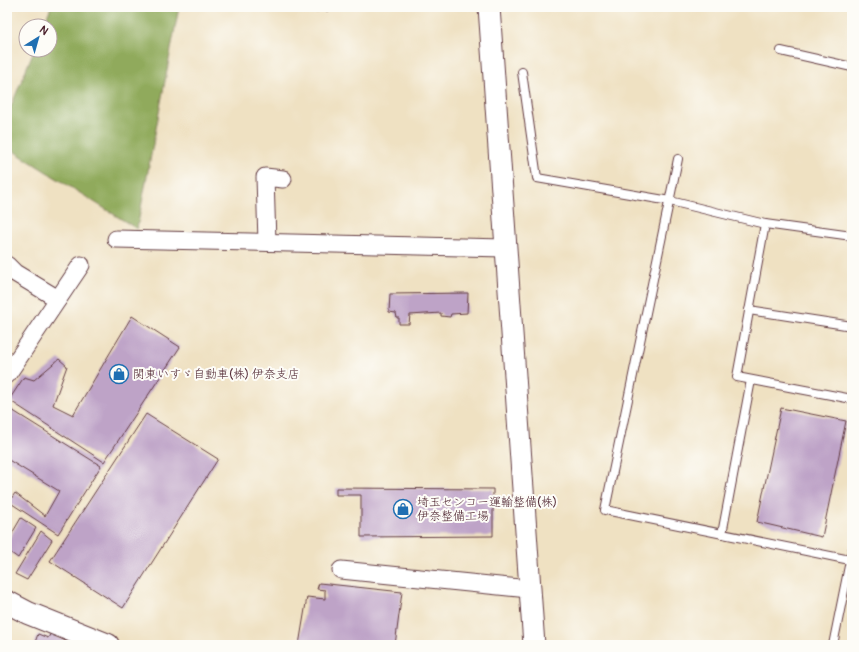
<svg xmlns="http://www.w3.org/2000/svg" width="859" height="652" viewBox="0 0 859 652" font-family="Pangolin,'Klee One',sans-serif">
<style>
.forest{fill:#90aa5b;stroke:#6d6443}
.building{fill:#bea3c7}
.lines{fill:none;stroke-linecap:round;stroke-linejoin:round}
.service-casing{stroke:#633c42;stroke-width:10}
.minor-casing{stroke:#633c42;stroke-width:19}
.tertiary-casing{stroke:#633c42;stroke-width:23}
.secondary-casing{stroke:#633c42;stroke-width:24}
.service{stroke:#fff;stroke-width:8}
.minor{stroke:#fff;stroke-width:17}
.tertiary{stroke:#fff;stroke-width:21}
.secondary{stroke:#fff;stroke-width:22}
.labels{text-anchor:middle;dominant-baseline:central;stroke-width:4;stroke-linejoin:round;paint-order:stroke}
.poi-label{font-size:12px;fill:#4a1f2b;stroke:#fdfcf7;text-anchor:start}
</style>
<rect width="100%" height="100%" fill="#fdfcf7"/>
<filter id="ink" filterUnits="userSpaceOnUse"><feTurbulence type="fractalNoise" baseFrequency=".025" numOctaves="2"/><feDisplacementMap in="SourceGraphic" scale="8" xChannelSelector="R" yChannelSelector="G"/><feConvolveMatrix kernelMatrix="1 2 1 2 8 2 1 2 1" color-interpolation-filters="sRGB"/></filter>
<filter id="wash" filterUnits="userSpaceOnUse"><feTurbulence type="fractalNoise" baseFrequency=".012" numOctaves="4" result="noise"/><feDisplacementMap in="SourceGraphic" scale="16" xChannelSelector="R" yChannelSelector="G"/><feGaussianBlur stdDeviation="0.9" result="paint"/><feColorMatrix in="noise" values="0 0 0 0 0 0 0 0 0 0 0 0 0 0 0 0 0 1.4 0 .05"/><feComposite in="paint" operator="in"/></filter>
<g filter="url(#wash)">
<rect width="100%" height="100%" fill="#efe1c2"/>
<!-- forest -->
<path class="forest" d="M51 7H179L137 229 7 147V116L34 50H50V26H43Z"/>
<g id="blocks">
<!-- building -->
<g class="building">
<path d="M309 7H328V11L310 12Z"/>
<path d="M468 293 467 313 451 314 450 317 441 316V313L410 315 409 324H399V318H397L396 313 389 312 390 294Z"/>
<path d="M132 316 180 347 104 462 9 400 24 377 34 380 59 359 67 366 53 405 73 415Z"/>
<path d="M7 407 101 466 58 534 9 502 15 493 45 516 59 491 7 459Z"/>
<path d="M781 408 846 421 822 537 757 522Z"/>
<path d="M146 414 218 459 123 608 50 561Z"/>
<path d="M336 488 493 489V536L361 537V495H336Z"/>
<path d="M21 518 36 528 18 558 7 550V542Z"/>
<path d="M41 531 52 540 27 580 15 574Z"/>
<path d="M319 583 402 592 395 645H299L307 597 325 599V590L317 589Z"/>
<path d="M51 633 73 645H34L38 634 48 638Z"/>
</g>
</g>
</g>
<g filter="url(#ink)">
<use href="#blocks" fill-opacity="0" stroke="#633c42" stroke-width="1"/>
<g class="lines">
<!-- service casing -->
<g class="service-casing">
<g id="service">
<path d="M781 51 852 67"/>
<path d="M522 72 537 178 670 201 765 224 852 236"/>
<path d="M678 159 605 510 850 560"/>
<path d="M765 224 737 377 852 399"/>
<path d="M749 310 852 326"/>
<path d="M722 534 751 380"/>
<path d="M833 645 852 551"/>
</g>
</g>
<!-- minor casing -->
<g class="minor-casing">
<g id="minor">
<path d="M116 239 504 248"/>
<path d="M267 242 265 177 283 179"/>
<path d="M7 265 15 273 58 299"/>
<path d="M7 375 81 265"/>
<path d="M341 570 529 589"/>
</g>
</g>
<!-- tertiary casing -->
<g class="tertiary-casing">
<path id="tertiary" d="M489 7 534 645"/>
</g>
<!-- secondary casing -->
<g class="secondary-casing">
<path id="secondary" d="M7 602 28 613 108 645"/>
</g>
<!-- service -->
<use href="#service" class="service"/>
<!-- minor -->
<use href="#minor" class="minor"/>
<!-- tertiary -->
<use href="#tertiary" class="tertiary"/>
<!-- secondary -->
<use href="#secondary" class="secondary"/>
</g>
</g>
<!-- icons -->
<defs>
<g id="shop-ring" transform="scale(1)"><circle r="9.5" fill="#fdfcf7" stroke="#1f6fb2" stroke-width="1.5"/><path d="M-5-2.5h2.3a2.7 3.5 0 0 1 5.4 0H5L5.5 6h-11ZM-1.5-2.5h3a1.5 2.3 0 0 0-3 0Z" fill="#1f6fb2"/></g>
</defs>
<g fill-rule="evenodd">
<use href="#shop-ring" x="119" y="374"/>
<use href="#shop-ring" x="403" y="509"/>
</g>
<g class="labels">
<!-- poi labels -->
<g class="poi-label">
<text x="133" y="374">関東いすゞ自動車(株) 伊奈支店</text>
<text x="417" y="502">埼玉センコー運輸整備(株)<tspan x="417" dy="14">伊奈整備工場</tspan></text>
</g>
</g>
<!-- margin -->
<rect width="859" height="652" fill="none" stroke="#fdfcf7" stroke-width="24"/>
<!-- north arrow -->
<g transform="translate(38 38) rotate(37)"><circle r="19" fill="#fdfcf7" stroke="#b5a4a5"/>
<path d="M0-3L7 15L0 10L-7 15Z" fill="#1f6fb2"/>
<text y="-6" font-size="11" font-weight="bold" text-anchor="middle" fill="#4a1f2b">N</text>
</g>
</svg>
